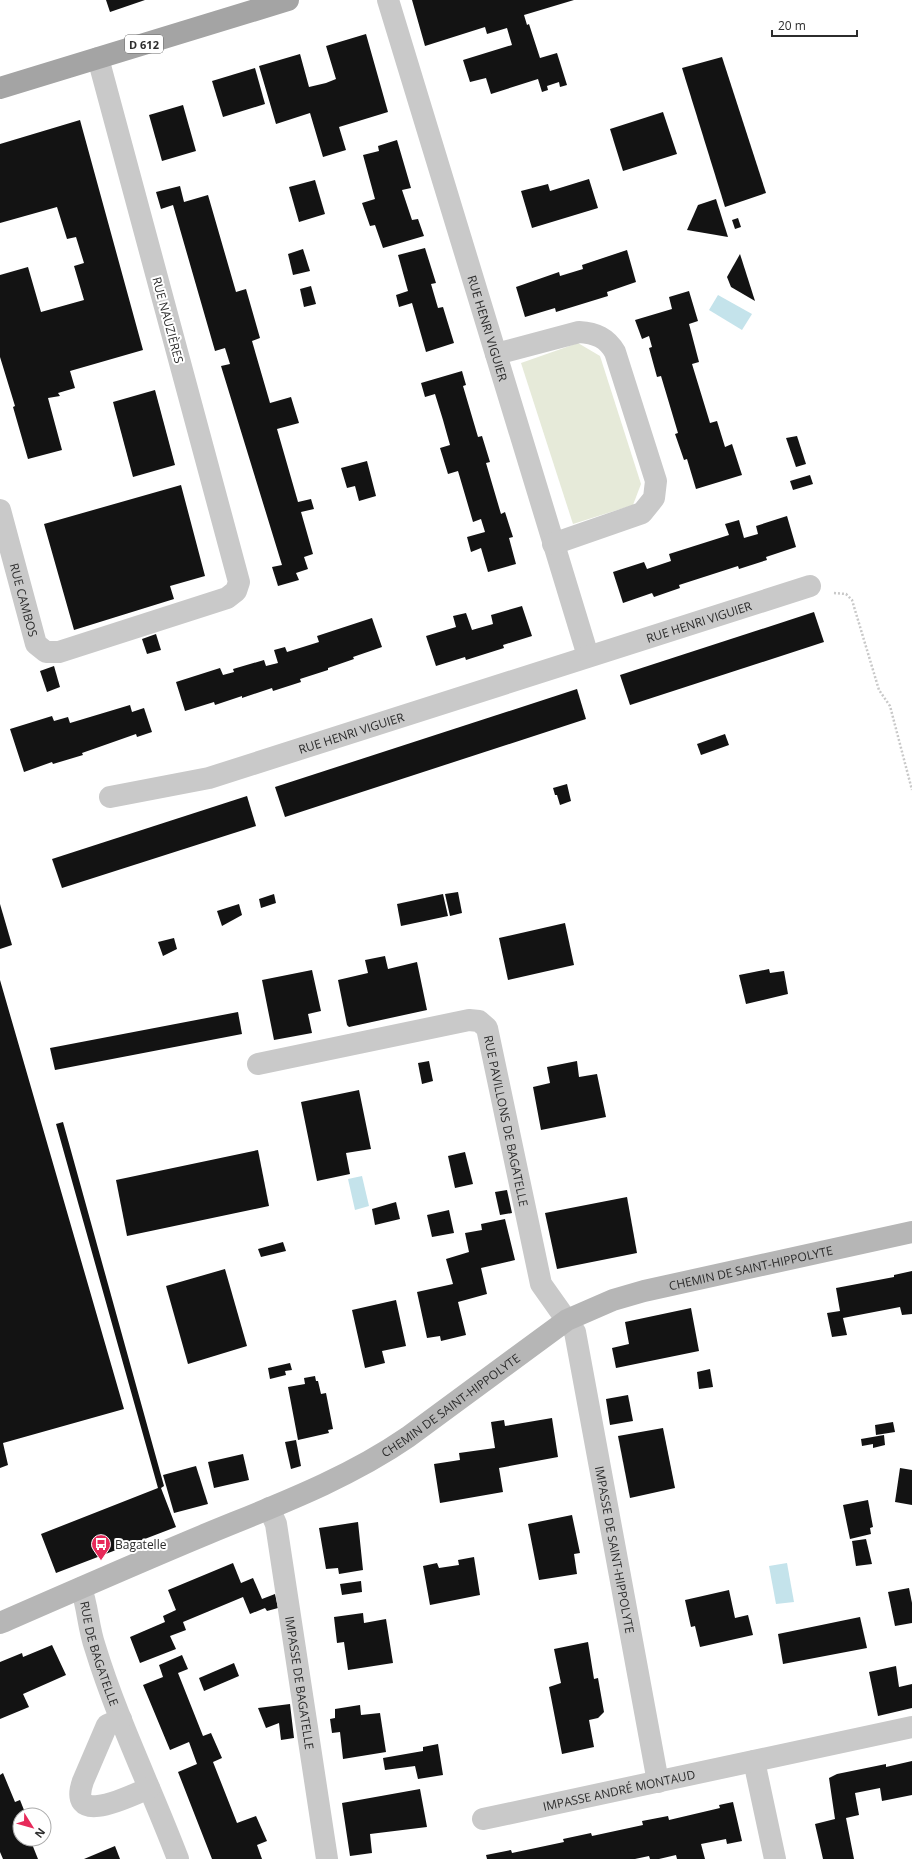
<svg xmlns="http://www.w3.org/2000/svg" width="912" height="1859" viewBox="0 0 912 1859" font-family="'Open Sans',sans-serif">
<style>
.green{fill:#e6ead9}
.water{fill:#c4e3eb}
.building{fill:#131313}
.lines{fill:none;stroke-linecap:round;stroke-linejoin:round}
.path{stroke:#c9c9c9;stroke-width:2.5;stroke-dasharray:2 2;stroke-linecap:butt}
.street{stroke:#c9c9c9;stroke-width:22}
.secondary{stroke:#b6b6b6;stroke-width:22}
.primary{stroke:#a4a4a4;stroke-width:22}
.labels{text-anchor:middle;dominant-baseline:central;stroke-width:4;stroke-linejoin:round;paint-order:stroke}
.shield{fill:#fff;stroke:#6b6b6b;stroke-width:1}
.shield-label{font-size:11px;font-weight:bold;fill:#2c2c2c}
.street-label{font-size:12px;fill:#2c2c2c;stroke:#fff}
.poi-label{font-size:12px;fill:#2c2c2c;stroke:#fff;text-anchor:start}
</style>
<rect width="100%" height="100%" fill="#fff"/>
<!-- green -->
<path class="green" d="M578 343 600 356 641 484 633 505 573 524 521 363Z"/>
<!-- water -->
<g class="water">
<path d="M718 295 752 314 742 330 709 310Z"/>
<path d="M362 1176 369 1206 355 1210 348 1179Z"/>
<path d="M787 1563 794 1602 776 1604 769 1566Z"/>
</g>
<!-- building -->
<g class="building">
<path d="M106 0H145L110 12Z"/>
<path d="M412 0H574L524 15 527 25 529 24 540 58 557 53 567 85 560 87 559 82 547 86 548 90 542 92 538 79 491 94 486 78 470 82 463 60 512 45 507 28 487 34 485 27 425 46Z"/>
<path d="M366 34 388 112 339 127 346 150 323 157 310 113 276 124 259 66 300 54 309 87 326 83 336 79 326 46Z"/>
<path d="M722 57 766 193 725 207 682 68Z"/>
<path d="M255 68 265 104 223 117 212 81Z"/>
<path d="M183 105 196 151 162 161 149 115Z"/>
<path d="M663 112 677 154 623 171 610 129Z"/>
<path d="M80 120 143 350 70 371 75 388 58 393 60 396 48 398 62 450 28 459 13 407 15 406 0 357V275L28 267 41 312 84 300 74 266 84 263 76 237 67 239 57 207 0 223V144Z"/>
<path d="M397 140 411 188 402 190 412 220 418 219 424 236 383 248 375 225 370 226 362 203 375 199 363 155 379 151 378 146Z"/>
<path d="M589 179 598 208 532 228 521 191 548 184 550 191Z"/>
<path d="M315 180 325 214 299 222 289 187Z"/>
<path d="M180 186 184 202 208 195 236 292 246 289 260 338 252 341 270 403 291 397 299 423 277 429 298 502 311 499 314 509 301 512 313 554 304 557 308 569 296 573 299 580 278 586 272 567 282 565 221 366 230 364 225 348 215 351 173 205 161 209 156 192Z"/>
<path d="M716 199 728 237 687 230 698 205Z"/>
<path d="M738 218 741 227 735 229 732 220Z"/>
<path d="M425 248 436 283 431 284 438 308 443 307 454 343 426 352 412 303 399 307 396 295 408 291 398 255Z"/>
<path d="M303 249 310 271 293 275 288 254Z"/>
<path d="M627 250 636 282 607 292 608 296 556 312 555 308 525 317 516 287 559 272 560 276 583 269 582 265Z"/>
<path d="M740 254 755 301 731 287 727 277Z"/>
<path d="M311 286 316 304 304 307 300 289Z"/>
<path d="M689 291 698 321 689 324 699 362 692 364 710 423 717 421 725 447 732 444 742 475 696 489 687 459 684 460 675 434 678 433 661 376 657 377 649 348 652 347 649 336 642 339 635 320 672 309 669 297Z"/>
<path d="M462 371 466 385 463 386 478 437 482 436 490 462 486 463 501 514 505 512 513 537 509 538 516 564 488 572 481 548 471 552 467 537 485 532 481 519 473 522 458 471 448 474 440 448 450 445 443 420 435 394 425 397 421 383Z"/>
<path d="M155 390 175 465 133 477 113 402Z"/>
<path d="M797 436 806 464 796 467 786 438Z"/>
<path d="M367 461 376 496 359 501 355 486 347 488 341 468Z"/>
<path d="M810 475 813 484 793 490 790 481Z"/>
<path d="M181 485 205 576 170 586 174 599 74 630 44 524Z"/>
<path d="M787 516 796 547 766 557 767 560 739 569 738 566 679 585 680 588 654 597 652 593 623 603 613 572 644 562 647 569 671 561 669 554 729 535 725 524 739 520 744 538 758 534 756 526Z"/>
<path d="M522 606 532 636 503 645 504 648 466 660 465 657 436 666 426 636 456 627 453 616 466 613 472 630 493 624 491 615Z"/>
<path d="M814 612 824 642 630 705 620 675Z"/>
<path d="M372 618 382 647 353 657 354 659 328 668V670L300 679 301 682 273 691 272 688 242 698V696L215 705 214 702 185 711 176 682 220 668 223 675 234 672 233 669 264 660 266 666 278 663 274 650 285 647 287 652 319 642 317 636Z"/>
<path d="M156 634 161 650 147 654 142 639Z"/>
<path d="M54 666 60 687 47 692 40 671Z"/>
<path d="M577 689 586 719 285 817 275 787Z"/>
<path d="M130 705 132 712 144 708 152 732 137 737 136 734 82 753 83 755 53 764 52 762 24 772 10 729 52 716 54 721 68 717 70 723Z"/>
<path d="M725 734 729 745 701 755 697 744Z"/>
<path d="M567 784 571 801 560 805 557 795H555L553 788Z"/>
<path d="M247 796 256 826 62 888 52 859Z"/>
<path d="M458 892 462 913 450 916 445 894Z"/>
<path d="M274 894 276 903 261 908 259 899Z"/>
<path d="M443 894 448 916 401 926 397 904Z"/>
<path d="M0 904 12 945 0 949Z"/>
<path d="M239 904 242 915 222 926 217 911Z"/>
<path d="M565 923 574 965 508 980 499 938Z"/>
<path d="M174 938 177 949 163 956 158 942Z"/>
<path d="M385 956 388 969 417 962 427 1010 349 1027 347 1025 338 980 368 973 365 960Z"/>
<path d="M769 969 770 973 784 971 788 994 746 1004 739 975Z"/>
<path d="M312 970 321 1011 308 1014 312 1033 274 1040 262 980Z"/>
<path d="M0 980 124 1409 3 1443 8 1465 0 1468Z"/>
<path d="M238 1012 242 1034 55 1070 50 1048Z"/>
<path d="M429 1061 433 1081 422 1084 418 1063Z"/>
<path d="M577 1061 579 1077 597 1074 606 1117 541 1130 533 1087 550 1083 547 1067Z"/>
<path d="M359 1090 371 1149 346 1153 350 1174 317 1181 301 1102Z"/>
<path d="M63 1122 164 1486 161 1488 176 1527 56 1573 41 1534 158 1488 56 1124Z"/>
<path d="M258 1150 269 1206 127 1236 116 1180Z"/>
<path d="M465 1152 473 1184 455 1188 448 1156Z"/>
<path d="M507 1190 512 1213 500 1215 495 1192Z"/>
<path d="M627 1197 637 1253 557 1269 545 1213Z"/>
<path d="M396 1202 400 1219 375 1225 372 1209Z"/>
<path d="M449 1210 454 1233 432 1237 427 1215Z"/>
<path d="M505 1219 515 1260 481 1268 487 1294 458 1302 466 1335 441 1341 440 1336 427 1338 417 1292 453 1284 446 1259 469 1252 465 1233 482 1230 481 1224Z"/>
<path d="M283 1242 286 1251 261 1257 258 1249Z"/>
<path d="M225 1269 247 1346 188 1364 166 1286Z"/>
<path d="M912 1271V1314L902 1315 900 1307 843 1318 847 1335 832 1337 827 1313 840 1311 836 1288 894 1277V1275Z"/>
<path d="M396 1300 406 1346 382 1351 385 1363 365 1368 352 1310Z"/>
<path d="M691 1308 699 1351 616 1368 612 1348 629 1344 625 1322Z"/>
<path d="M290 1363 292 1370 285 1371 286 1375 270 1379 268 1368Z"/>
<path d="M710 1369 713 1387 699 1389 697 1372Z"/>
<path d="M315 1376 316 1381H318L321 1394 326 1393 333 1429 328 1430 329 1433 298 1440 288 1387 305 1384 304 1378Z"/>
<path d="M628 1395 633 1421 610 1425 606 1399Z"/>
<path d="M552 1418 558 1457 499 1468 503 1492 440 1503 434 1464 460 1460 459 1453 495 1448 491 1422 504 1420 505 1426Z"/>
<path d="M893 1422 895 1432 876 1435 875 1425Z"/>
<path d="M663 1428 675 1488 630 1498 618 1436Z"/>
<path d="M884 1435 885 1445 873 1448V1444L862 1446 861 1439Z"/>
<path d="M296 1440 301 1466 291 1469 285 1442Z"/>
<path d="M243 1454 249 1480 214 1488 208 1462Z"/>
<path d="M196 1466 208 1504 174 1513 163 1475Z"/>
<path d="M900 1468 912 1470V1505L895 1502Z"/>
<path d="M868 1500 873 1527 870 1528 871 1534 850 1539 843 1505Z"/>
<path d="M572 1515 580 1553 574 1554 577 1574 539 1580 528 1524Z"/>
<path d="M358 1522 363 1570 339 1574 338 1568 326 1569 319 1528Z"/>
<path d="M866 1539 872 1564 856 1566 852 1541Z"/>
<path d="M474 1557 480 1595 430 1605 423 1566 437 1563 439 1568 459 1565 458 1560Z"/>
<path d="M233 1563 241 1583 253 1578 262 1599 275 1594 278 1608 267 1611 265 1608 250 1614 243 1597 183 1622 186 1630 170 1636 176 1649 140 1663 130 1637 165 1622 163 1616 176 1610 168 1590Z"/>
<path d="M361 1581 362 1592 342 1595 340 1584Z"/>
<path d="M909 1588 912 1603V1623L895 1626 888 1592Z"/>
<path d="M729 1590 735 1618 748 1615 753 1635 700 1647 695 1626 691 1627 685 1600Z"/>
<path d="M363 1613 364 1623 386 1619 393 1663 348 1670 344 1642 337 1643 334 1617Z"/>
<path d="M860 1617 867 1648 783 1664 778 1634Z"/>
<path d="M588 1642 594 1679 598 1678 604 1712 598 1718 589 1720 594 1747 562 1754 549 1687 561 1683 554 1649Z"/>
<path d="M52 1645 66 1675 23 1694 29 1707 0 1719V1662L22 1653 23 1657Z"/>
<path d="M182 1655 188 1669 178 1673 203 1736 211 1733 222 1758 213 1762 237 1823 256 1816 267 1841 257 1845 262 1859H212L178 1772 197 1764 189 1742 170 1750 143 1685 163 1677 159 1665Z"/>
<path d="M234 1663 239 1676 204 1691 199 1678Z"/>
<path d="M896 1666 899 1687 912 1684V1708L878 1716 869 1672Z"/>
<path d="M290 1704 294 1738 281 1740 279 1723 266 1728 258 1708Z"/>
<path d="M360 1705 361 1715 380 1713 386 1752 343 1759 340 1732 332 1733 330 1719 335 1718V1709Z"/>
<path d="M438 1744 443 1775 418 1779 415 1766 385 1770 383 1758 423 1751V1747Z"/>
<path d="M912 1761V1795L882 1801 880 1788 855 1793 859 1815 846 1818 854 1859H823L815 1824 835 1819 829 1778 837 1774 886 1764V1767Z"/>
<path d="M3 1773 15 1802 20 1800 26 1815H20V1839H30L38 1859H3L0 1852V1775Z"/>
<path d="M420 1789 427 1827 370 1834 372 1853 350 1856 342 1803Z"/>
<path d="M733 1802 742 1841 727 1844 726 1839 701 1844 705 1859H677L676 1855 659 1859H650L649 1856 635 1859H487L486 1855 511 1850 512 1853 564 1842 563 1839 591 1833 592 1836 643 1825 642 1821 668 1816 669 1820 720 1808 719 1805Z"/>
<path d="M115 1846 120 1859H84Z"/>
</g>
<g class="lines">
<!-- path -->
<path class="path" d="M834 593 846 594 852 600 879 690 890 706 912 790"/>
<!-- street -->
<g class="street">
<path id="s1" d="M388 0 588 656"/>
<path d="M496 354 579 332C596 333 607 338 615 352L656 481 654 498 642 513 553 544"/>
<path id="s2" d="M0 510 36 644 46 652H59L227 598 236 591 239 582 98 58"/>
<path id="s3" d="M110 797 209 778 810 586"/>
<path id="s4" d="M258 1064 469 1020 479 1021 487 1028 541 1284 575 1332 658 1782"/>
<path id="s5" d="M269 1508 276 1524 327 1859"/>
<path id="s6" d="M81 1588C88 1607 88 1627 95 1647 117 1719 151 1788 178 1859"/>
<path d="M121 1719 107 1725 83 1781C66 1829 132 1795 149 1788"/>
<path d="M754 1761 775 1859"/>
<path id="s7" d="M483 1819 912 1727"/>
</g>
<!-- secondary -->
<path class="secondary" id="s8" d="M0 1623C69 1593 139 1562 209 1533 277 1505 347 1479 408 1437L567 1320 613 1300 644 1291 912 1232"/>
<!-- primary -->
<path class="primary" d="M0 88 288 0"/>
</g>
<!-- icons -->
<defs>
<g id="bus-pin" transform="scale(1)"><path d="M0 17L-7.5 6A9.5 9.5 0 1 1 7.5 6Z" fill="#e72a5a" stroke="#fff"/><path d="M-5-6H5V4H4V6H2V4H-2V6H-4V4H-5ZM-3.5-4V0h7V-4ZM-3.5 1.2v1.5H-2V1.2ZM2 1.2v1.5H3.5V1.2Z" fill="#fff"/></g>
</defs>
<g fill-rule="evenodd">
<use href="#bus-pin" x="101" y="1544"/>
</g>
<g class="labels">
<!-- shield labels -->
<rect class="shield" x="125" y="35" width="38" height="18" rx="3"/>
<g class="shield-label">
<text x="144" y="44">D 612</text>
</g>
<!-- street labels -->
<g class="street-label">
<text transform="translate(168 320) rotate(75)">RUE NAUZIÈRES</text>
<text stroke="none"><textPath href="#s1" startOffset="343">RUE HENRI VIGUIER</textPath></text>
<text stroke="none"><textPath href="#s2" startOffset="93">RUE CAMBOS</textPath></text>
<text stroke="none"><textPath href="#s3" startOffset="615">RUE HENRI VIGUIER</textPath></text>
<text stroke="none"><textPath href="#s3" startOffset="250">RUE HENRI VIGUIER</textPath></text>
<text stroke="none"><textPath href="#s4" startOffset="331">RUE PAVILLONS DE BAGATELLE</textPath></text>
<text stroke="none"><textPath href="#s8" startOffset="838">CHEMIN DE SAINT-HIPPOLYTE</textPath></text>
<text stroke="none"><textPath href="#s8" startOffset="502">CHEMIN DE SAINT-HIPPOLYTE</textPath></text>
<text stroke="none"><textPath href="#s4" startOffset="778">IMPASSE DE SAINT-HIPPOLYTE</textPath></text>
<text stroke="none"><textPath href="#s6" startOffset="68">RUE DE BAGATELLE</textPath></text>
<text stroke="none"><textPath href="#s5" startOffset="178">IMPASSE DE BAGATELLE</textPath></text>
<text stroke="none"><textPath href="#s7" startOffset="139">IMPASSE ANDRÉ MONTAUD</textPath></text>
</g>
<!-- poi labels -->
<g class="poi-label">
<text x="115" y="1544">Bagatelle</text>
</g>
</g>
<!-- north arrow -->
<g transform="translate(32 1827) rotate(127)"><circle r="19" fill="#ffffff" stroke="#ababab"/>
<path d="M0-3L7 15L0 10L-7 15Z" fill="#e72a5a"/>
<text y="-6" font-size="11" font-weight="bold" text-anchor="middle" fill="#2c2c2c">N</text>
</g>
<!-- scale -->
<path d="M772 30v6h85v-6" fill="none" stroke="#2c2c2c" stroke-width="2"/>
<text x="778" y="30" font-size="12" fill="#2c2c2c" stroke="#ffffff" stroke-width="3" paint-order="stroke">20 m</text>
</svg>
